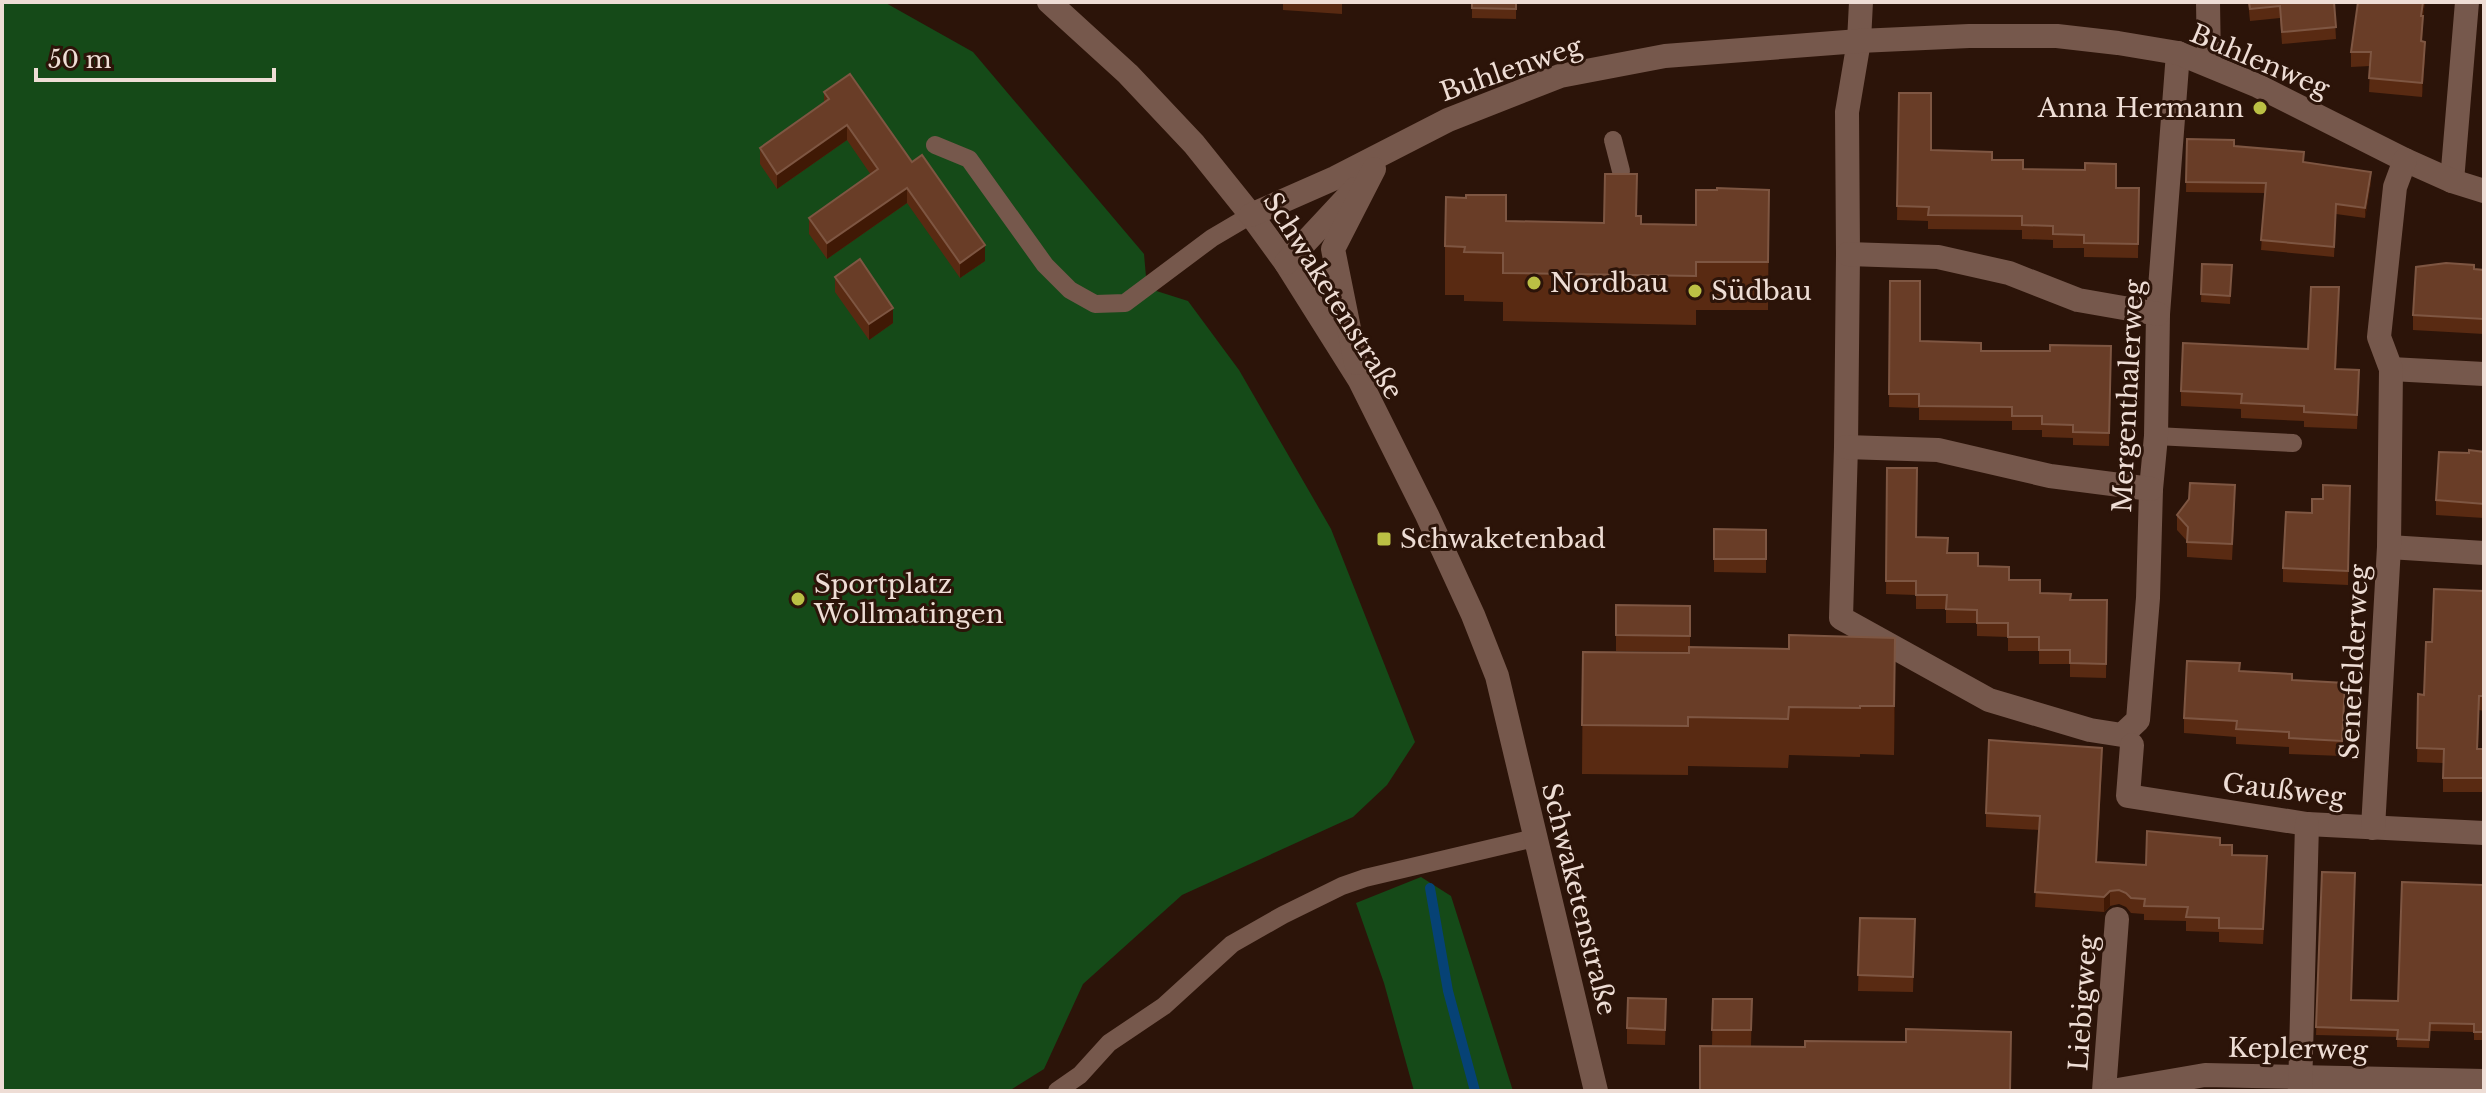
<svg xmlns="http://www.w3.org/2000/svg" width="2486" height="1093" viewBox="0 0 2486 1093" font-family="'Libre Baskerville',serif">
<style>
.green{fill:#154a18}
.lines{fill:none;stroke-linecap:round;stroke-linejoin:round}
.stream{stroke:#064275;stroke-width:10}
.service{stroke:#76584c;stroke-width:18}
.minor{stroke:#76584c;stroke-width:24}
.wall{fill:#592a12}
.shaded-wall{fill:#401905}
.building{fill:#693d27;stroke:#7e5642;stroke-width:2}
.poi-dot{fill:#bbc044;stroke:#2c1409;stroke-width:3}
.labels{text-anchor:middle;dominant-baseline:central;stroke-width:6;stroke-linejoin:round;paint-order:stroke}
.street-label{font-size:26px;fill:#eeddd5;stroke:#2c1409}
.poi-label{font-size:26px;fill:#eeddd5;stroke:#2c1409;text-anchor:start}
</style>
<rect width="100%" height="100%" fill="#2c1409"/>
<!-- green -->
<g class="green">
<path d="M2 2H884L973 52 1144 254 1147 288 1188 301 1239 370 1331 529 1415 742 1387 785 1353 817 1182 895 1083 984 1044 1069 1009 1091H2Z"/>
<path d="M1421 877 1451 896 1513 1091H1414L1384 983 1356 903Z"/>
</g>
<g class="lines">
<!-- stream -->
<path class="stream" d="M1430 888 1448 991 1475 1091"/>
<!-- service -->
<g class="service">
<path d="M1613 140 1621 171"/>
<path d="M935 145 969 159 1045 265 1070 290 1095 304 1125 303 1212 238 1251 215"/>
<path d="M2156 436 2293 443"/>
<path d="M1057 1091 1080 1075 1109 1043 1164 1006 1232 944 1283 915 1342 886 1365 878 1535 838"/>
</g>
<!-- minor -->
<g class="minor">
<path d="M1049 2 1128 74 1194 144 1251 215 1286 263 1359 379 1427 515 1473 615 1497 676 1596 1091"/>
<path d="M1861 2 1859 41 1847 112 1848 254 1846 447 1841 618 1989 700 2090 730 2122 735 2138 720 2148 598 2151 489 2156 436 2158 314 2178 53"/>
<path d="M2208 2 2209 64"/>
<path d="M2452 181 2467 2"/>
<path d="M1251 215 1335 178 1448 120 1560 76 1665 56 1859 41 1969 36H2057L2118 43 2178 53 2258 86 2405 160 2452 181 2484 191"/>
<path d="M1848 254 1938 257 2009 273 2078 300 2158 314"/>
<path d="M1286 263 1355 189"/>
<path d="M1356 363 1333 249 1374 169"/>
<path d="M2391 369 2484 374"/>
<path d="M1846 447 1938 450 2050 476 2151 489"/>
<path d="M2389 547 2484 553"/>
<path d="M2132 745 2128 796 2307 824 2484 833"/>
<path d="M2373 828 2389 547 2391 369 2379 337 2395 187 2405 160"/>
<path d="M2104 1091 2117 919"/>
<path d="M2112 1091 2205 1075 2484 1081"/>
<path d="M2300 1091 2307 824"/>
</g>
</g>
<!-- wall -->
<g class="wall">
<path d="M1283 2H1342V14L1283 10Z"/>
<path d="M1472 2H1516V19L1472 18Z"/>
<path d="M2248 2H2334L2336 39 2282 44 2280 18 2250 21Z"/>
<path d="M2425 2 2423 16 2422 42 2425 56 2422 97 2369 92 2370 66 2351 67V52Z"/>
<path d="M824 92 912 162 985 261 960 278 907 203 827 259 809 234V218L871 175 847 140 777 189 760 164V148L824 103Z"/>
<path d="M1899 93 1931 150 1992 160 2023 169 2116 188H2139L2138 258 2084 257V248H2053V240L2022 239V230L1928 229V221L1897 220Z"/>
<path d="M2187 139 2234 146 2304 162 2371 182 2365 218 2336 214 2334 257 2261 250 2265 193 2186 192Z"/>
<path d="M1769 190 1768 310H1696V325L1503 321V302L1464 301V295H1445V246L1506 221 1604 223 1637 216 1641 224 1696 225Z"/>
<path d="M2202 264 2232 265 2230 304 2201 302Z"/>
<path d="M2474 269 2484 270V334L2413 330V315Z"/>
<path d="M835 277 893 323 869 340 835 292Z"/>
<path d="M1890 281 1920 341 1981 351H2050L2111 346 2109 446 2073 445V438L2042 437V430H2012V421L1919 420V408L1889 407Z"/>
<path d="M2339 302 2336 369 2359 385 2357 429 2304 427V421L2241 418V409L2181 406V391L2308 349Z"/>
<path d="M2484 452V518L2436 515V500L2469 453Z"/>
<path d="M1887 468 1916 537 1947 553 2040 593 2070 600H2107L2106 678 2070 677V664H2039V651H2008V637L1977 636V623H1946V609H1916V595L1886 594Z"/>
<path d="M2350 486 2348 585 2283 582V568L2312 513 2323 499Z"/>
<path d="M2189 499 2235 501 2232 560 2187 557V541L2177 530V515Z"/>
<path d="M1714 529 1766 530V573L1714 572Z"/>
<path d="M2484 591V711L2479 710 2478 749H2484V792H2443V763L2417 762 2418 694 2424 695 2432 642Z"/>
<path d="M1616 605 1690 606V647L1895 687 1894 755 1860 754V757L1789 755 1788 768 1688 766V775L1582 774 1583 652 1689 653V652L1616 651Z"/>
<path d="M2240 671 2292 680 2345 699 2342 756 2289 754V747L2236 744V737L2184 733V718Z"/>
<path d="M2102 763 2097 862 2146 865 2220 845 2232 855 2267 870 2263 944 2219 942V932L2186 931V921L2144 920V914L2131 913 2126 907 2119 904 2110 906 2104 912 2035 907 2039 830 1986 827V813Z"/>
<path d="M2322 872 2351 1000 2398 1001 2483 885 2484 878V1040H2474V1032L2430 1031 2429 1048 2397 1047V1037L2316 1035Z"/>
<path d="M1860 918 1915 919 1913 992 1858 991Z"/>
<path d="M1713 999H1752L1751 1046 1712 1045Z"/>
<path d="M1666 1015 1665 1045 1627 1044V1028Z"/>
</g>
<!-- shaded-wall -->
<g class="shaded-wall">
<path d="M2423 2H2425L2421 30V16Z"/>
<path d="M2425 42V56L2422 97V83Z"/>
<path d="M847 125V140L777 189V174Z"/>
<path d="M2371 172V182L2365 218V208Z"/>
<path d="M907 188V203L827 259V243Z"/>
<path d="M985 245V261L960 278V263Z"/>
<path d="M893 308V323L869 340V324Z"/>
<path d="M1895 638V687L1894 755V706Z"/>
<path d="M2110 891V906L2104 912V897Z"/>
</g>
<!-- building -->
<g class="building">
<path d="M1472 2H1516V9L1472 8Z"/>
<path d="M2249 2H2334L2336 27 2282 32 2280 6 2250 9Z"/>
<path d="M2358 2H2423L2421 16H2423L2421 41 2425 42 2422 83 2369 78 2371 52H2351Z"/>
<path d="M850 74 912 162 922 155 985 245 960 263 907 188 827 243 809 218 878 169 847 125 777 174 760 148 829 99 824 92Z"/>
<path d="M1899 93H1931V150L1992 152V160H2023V169L2085 170V163L2116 164V188H2139L2138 244 2084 243V235L2053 234V226L2022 225V216L1928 215 1929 207 1897 206Z"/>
<path d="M2187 139 2234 140V146L2304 152 2303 162 2371 172 2365 208 2336 204 2334 247 2261 240 2266 183 2186 182Z"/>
<path d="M1605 174H1637L1636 216H1641V224L1696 225V190H1717V188L1769 190 1768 262H1696V276L1503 273V253L1464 252 1465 247 1445 246 1446 197 1466 198V195H1506V221L1604 223Z"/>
<path d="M860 259 893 308 869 324 835 277Z"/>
<path d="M2446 263 2474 265V269L2484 270V319L2413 315 2416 267Z"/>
<path d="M2202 264 2232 265 2230 296 2201 294Z"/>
<path d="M1890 281H1920V341L1981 343V351H2050V345L2111 346 2109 433 2073 432V425L2042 424V416H2012V407L1919 406V394H1889Z"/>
<path d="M2311 287H2339L2335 369 2359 370 2357 415 2304 412V406L2241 403 2242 394 2181 391 2183 343 2308 349Z"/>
<path d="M2469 450 2484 452V504L2436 500 2439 452 2469 453Z"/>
<path d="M1887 468H1917L1916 537 1948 538 1947 553H1978V566L2009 567V580H2040V593L2071 594 2070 600H2107L2106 664 2070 663V650H2039V637H2008V623H1977V610L1946 609 1947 595H1916V581H1886Z"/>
<path d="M2190 483 2235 485 2232 544 2187 542 2188 527 2177 515 2189 499Z"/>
<path d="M2323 485 2350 486 2348 571 2283 568 2286 512 2312 513V499H2323Z"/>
<path d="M1714 529 1766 530V559H1714Z"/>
<path d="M2434 589 2484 591V696H2479L2477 749H2484V778H2443L2444 749 2417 748 2418 694 2424 695 2426 642H2432Z"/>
<path d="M1616 605 1690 606V636L1616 635Z"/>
<path d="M1789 635 1895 638 1894 706H1860V708L1789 707 1788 719 1688 717V726L1582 725 1583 652 1689 653V647L1789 649Z"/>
<path d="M2187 661 2240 663 2239 671 2292 674V680L2345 683 2342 741 2289 738V732L2236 729 2237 721 2184 718Z"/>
<path d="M1989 740 2102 748 2096 862 2146 865 2147 831 2220 838V845H2232V855L2267 856 2263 929 2219 928V918L2186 917 2188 907 2144 906 2145 899 2131 898 2126 893 2119 890 2110 891 2104 897 2035 892 2040 816 1986 813Z"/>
<path d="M2322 872 2355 873 2351 1000 2398 1001 2402 882 2483 885V877L2484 878V1032H2474V1024L2430 1023 2429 1040 2397 1039 2398 1030 2316 1027Z"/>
<path d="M1860 918 1915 919 1913 977 1858 975Z"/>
<path d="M1628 998 1666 999 1665 1030 1627 1028Z"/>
<path d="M1713 999H1752L1751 1030H1712Z"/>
<path d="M1906 1029 2011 1032 2010 1091H1700V1046L1805 1047V1041L1906 1042Z"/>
</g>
<!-- markers -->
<g class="poi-dot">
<circle cx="2260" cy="108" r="8"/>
<circle cx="1534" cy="283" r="8"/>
<circle cx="1695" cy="291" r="8"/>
<rect x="1376" y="531" width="16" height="16" rx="4"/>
<circle cx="798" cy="599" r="8"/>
</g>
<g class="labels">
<!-- street labels -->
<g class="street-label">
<text transform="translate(2260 61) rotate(23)">Buhlenweg</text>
<text transform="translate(1511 69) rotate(-19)">Buhlenweg</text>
<text transform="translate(1333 296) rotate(58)">Schwaketenstraße</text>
<text transform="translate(2128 396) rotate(-87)">Mergenthalerweg</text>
<text transform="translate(2354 662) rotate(-87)">Senefelderweg</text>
<text transform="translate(2284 790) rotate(7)">Gaußweg</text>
<text transform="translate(1579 899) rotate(76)">Schwaketenstraße</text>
<text transform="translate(2083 1003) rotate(-86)">Liebigweg</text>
<text transform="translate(2298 1049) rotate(1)">Keplerweg</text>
</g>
<!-- poi labels -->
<g class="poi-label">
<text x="2244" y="108" text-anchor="end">Anna Hermann</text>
<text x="1550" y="283">Nordbau</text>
<text x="1711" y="291">Südbau</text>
<text x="1400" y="539">Schwaketenbad</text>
<text x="814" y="584">Sportplatz<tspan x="814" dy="30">Wollmatingen</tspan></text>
</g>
</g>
<!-- border -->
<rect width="2486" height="1093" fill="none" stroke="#eeddd5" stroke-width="8"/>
<!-- scale -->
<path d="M36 68v12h238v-12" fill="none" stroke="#eeddd5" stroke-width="4"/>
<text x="48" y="68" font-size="24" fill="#eeddd5" stroke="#2c1409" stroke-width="6" paint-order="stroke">50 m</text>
</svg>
